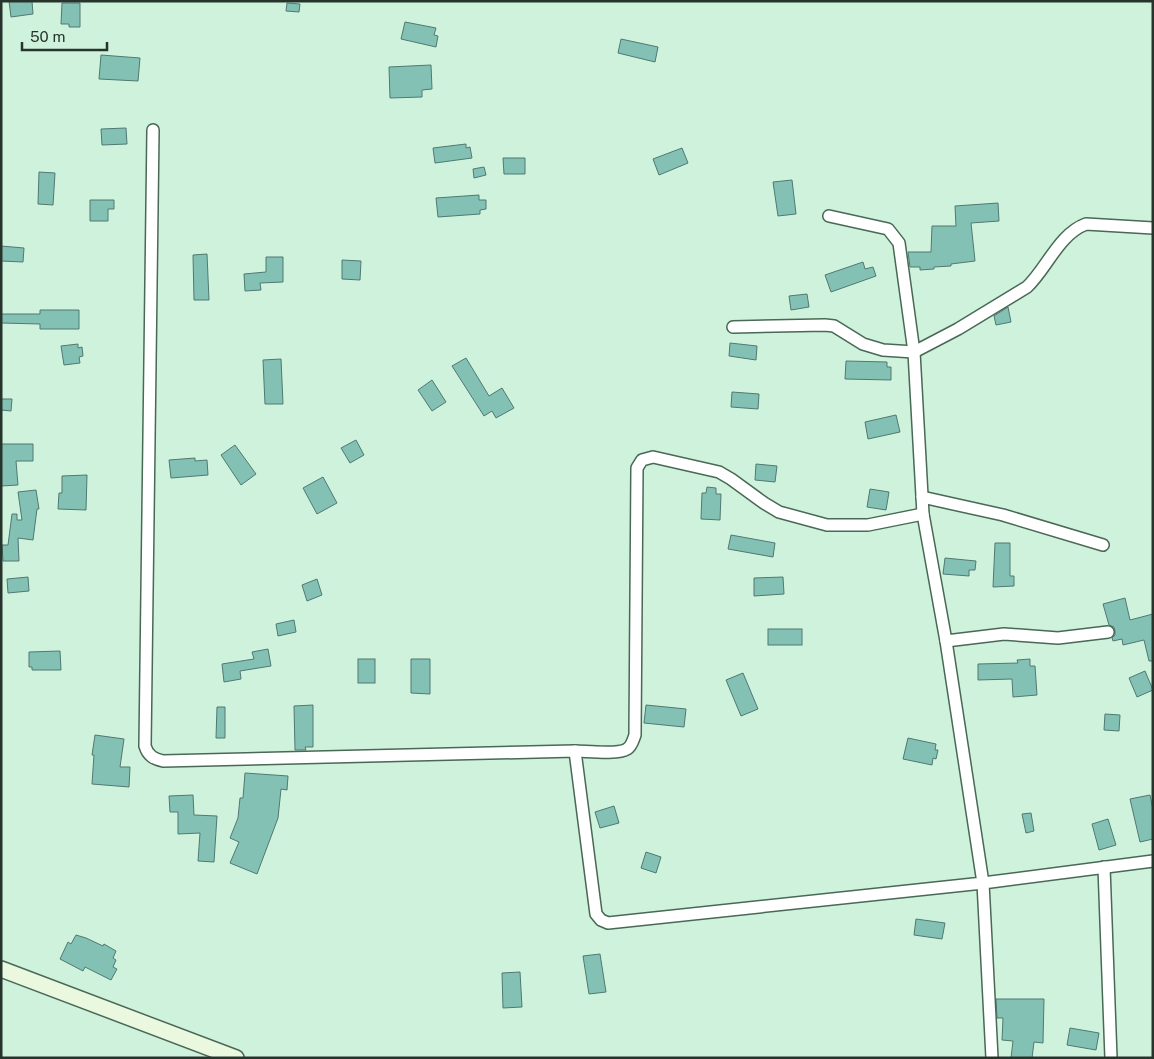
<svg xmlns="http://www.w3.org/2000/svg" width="1154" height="1059" viewBox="0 0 1154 1059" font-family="'Public Sans',sans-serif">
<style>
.building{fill:#84c1b5;stroke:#507971}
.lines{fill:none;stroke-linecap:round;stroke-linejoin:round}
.street-casing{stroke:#496855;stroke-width:14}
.secondary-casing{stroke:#496855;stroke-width:18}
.street{stroke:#fff;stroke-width:11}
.secondary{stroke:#eaf8e0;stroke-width:15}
</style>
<rect width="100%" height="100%" fill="#cff2dc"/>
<!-- building -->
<g class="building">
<path d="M9 1H32L33 14 11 17Z"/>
<path d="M62 3H80V27H69V24H61Z"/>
<path d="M287 3 300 4 299 12 286 11Z"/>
<path d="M405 22 436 28 434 35 438 36 436 47 401 39Z"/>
<path d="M621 39 658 47 655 62 618 53Z"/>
<path d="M101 55 140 58 138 81 99 79Z"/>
<path d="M431 65 432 89 422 90V97L390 98 389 67Z"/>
<path d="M126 128 127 144 102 145 101 129Z"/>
<path d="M466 144V148L470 147 472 158 435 163 433 148Z"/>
<path d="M682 148 688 163 659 175 653 159Z"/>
<path d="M503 158H525V174H504Z"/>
<path d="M484 167 486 175 474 178 473 169Z"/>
<path d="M39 172 55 173 53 205 38 204Z"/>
<path d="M792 180 796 214 778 216 773 182Z"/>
<path d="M479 195V200H486V209L480 210V214L438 217 436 198Z"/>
<path d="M90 200H114V209H108V221H90Z"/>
<path d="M998 203 999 221 971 223 975 261 951 264V266L934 267V269L920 270V267H910L908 252H931L932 226H956L955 206Z"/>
<path d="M1 246 24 248 23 262 1 261Z"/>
<path d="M207 254 209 300H194L193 255Z"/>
<path d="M266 257H283V282L260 283 261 290 245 291 244 274 266 272Z"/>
<path d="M342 260 361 261 360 280 342 279Z"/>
<path d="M863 262 865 269 873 267 876 276 831 292 825 275Z"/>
<path d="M807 294 809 307 791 310 789 296Z"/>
<path d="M1008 307 1011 322 996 325 994 316Z"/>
<path d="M40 310H79V329H40V324L1 323V314H40Z"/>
<path d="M730 343 757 346 756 360 729 356Z"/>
<path d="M78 344V348L82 347 83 356 79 357 80 363 64 365 61 346Z"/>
<path d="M466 358 489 396 502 388 514 408 496 418 492 411 484 416 452 366Z"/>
<path d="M281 359 283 404H265L263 360Z"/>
<path d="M846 361 887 362V367H891V380L845 379Z"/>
<path d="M432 380 446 402 432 411 418 390Z"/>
<path d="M732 392 759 394 758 409 731 407Z"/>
<path d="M1 399H12L11 411 1 410Z"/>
<path d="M896 415 900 432 868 439 865 422Z"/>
<path d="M356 440 364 455 350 463 341 448Z"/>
<path d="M1 444H33V461H16L18 485 1 486Z"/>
<path d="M235 445 256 474 241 485 221 455Z"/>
<path d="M195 458V461L207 460 208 475 171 478 169 460Z"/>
<path d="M756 464 777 466 775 482 755 480Z"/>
<path d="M87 475 86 510 58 509 59 493H62V476Z"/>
<path d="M323 477 337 503 317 514 303 488Z"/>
<path d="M707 487 716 488V494H721L720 520 701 519 702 493H706Z"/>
<path d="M870 489 889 492 886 510 867 507Z"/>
<path d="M36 490 39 509H37L33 540 18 538 19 561H3L2 545H8L12 514H17V520H22L18 492Z"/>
<path d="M731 535 775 543 773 557 728 549Z"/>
<path d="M995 543H1010V576H1014V586L993 587Z"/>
<path d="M945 558 976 561 975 570H969V576L943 574Z"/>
<path d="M28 577 29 591 8 593 7 579Z"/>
<path d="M783 577 784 594 754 596V578Z"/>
<path d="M317 579 322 595 307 601 302 585Z"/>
<path d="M1125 598 1130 620 1153 614V661H1149L1144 640 1123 645 1122 639 1113 641 1112 638 1115 635V631L1114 627 1109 625 1103 604Z"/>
<path d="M294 620 296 632 278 636 276 624Z"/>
<rect x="768" y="629" width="34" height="16"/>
<path d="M268 649 271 666 240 671 241 679 224 682 222 664 254 659 252 652Z"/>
<path d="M60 651 61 670H32V667H29V652Z"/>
<rect x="358" y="659" width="17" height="24"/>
<path d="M411 659H430V694L411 693Z"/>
<path d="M1030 659V666H1035L1037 695 1013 697 1012 679 978 680V664L1018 663 1017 660Z"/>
<path d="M1145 671 1153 690 1137 697 1129 678Z"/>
<path d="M743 673 758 709 741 716 726 680Z"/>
<path d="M313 705V747H305L306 750H295L294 706Z"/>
<path d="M646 705 686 709 684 727 644 723Z"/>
<path d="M217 707H225V738H216Z"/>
<path d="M1105 714 1120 715 1119 731 1104 730Z"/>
<path d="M95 735 124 739 120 767H130L129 787 92 784 94 755H92Z"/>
<path d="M908 738 936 744 935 750H938L936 759 933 758 932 765 903 759Z"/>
<path d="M245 773 288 776 287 790 281 789 278 818 257 874 230 863 239 842 230 838 238 818 240 798H243Z"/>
<path d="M193 795 194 815 217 816 214 862 198 861 200 833 178 834V812H170L169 796Z"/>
<path d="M1150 795 1153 810V839L1140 842 1130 799Z"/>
<path d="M614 806 619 823 600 828 595 812Z"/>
<path d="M1031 813 1034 831 1026 833 1022 814Z"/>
<path d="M1108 819 1116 845 1099 850 1092 824Z"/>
<path d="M646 852 661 857 656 873 641 868Z"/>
<path d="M916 919 945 923 942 939 914 935Z"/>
<path d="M76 935 86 938 103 946 104 944 116 951 113 958 116 960 113 967 117 969 111 980 85 967 83 971 60 959 68 942 71 944Z"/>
<path d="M600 954 606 992 589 994 583 956Z"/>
<path d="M520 972 522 1007 503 1008 502 973Z"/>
<path d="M996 999H1044L1043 1043 1034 1042 1032 1058H1011L1013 1041 1002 1040 1003 1018H997Z"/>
<path d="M1070 1028 1099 1033 1096 1050 1067 1045Z"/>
</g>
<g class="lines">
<!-- street casing -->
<g class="street-casing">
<g id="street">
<path d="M153 130 145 746C148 756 154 759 163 761L575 751 596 914 601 920 608 923 983 883 946 641 923 514 914 352 899 243 888 229 829 216"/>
<path d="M733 327 825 325 834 326 863 344 883 350 914 352 958 329 1027 287C1047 268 1059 234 1086 224L1153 228"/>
<path d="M922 497 1003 515 1103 545"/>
<path d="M946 641 1004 634 1058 638 1108 632"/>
<path d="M575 751C586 751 618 755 627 749 632 746 633 740 635 735L637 468 642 460 653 457 719 472 731 479 764 503 779 512 827 525H868L923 514"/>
<path d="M1104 867 1111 1058"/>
<path d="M992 1058 983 883 1153 861"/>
</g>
</g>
<!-- secondary casing -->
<g class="secondary-casing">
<path id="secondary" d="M1 969 236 1058"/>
</g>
<!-- street -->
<use href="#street" class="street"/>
<!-- secondary -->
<use href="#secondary" class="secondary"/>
</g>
<!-- border -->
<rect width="1154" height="1059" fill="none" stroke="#27342c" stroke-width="5"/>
<!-- scale -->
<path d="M22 42v8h85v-8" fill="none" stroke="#27342c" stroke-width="2.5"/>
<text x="30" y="42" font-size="15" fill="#27342c" stroke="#cff2dc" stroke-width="4" paint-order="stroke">50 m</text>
</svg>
